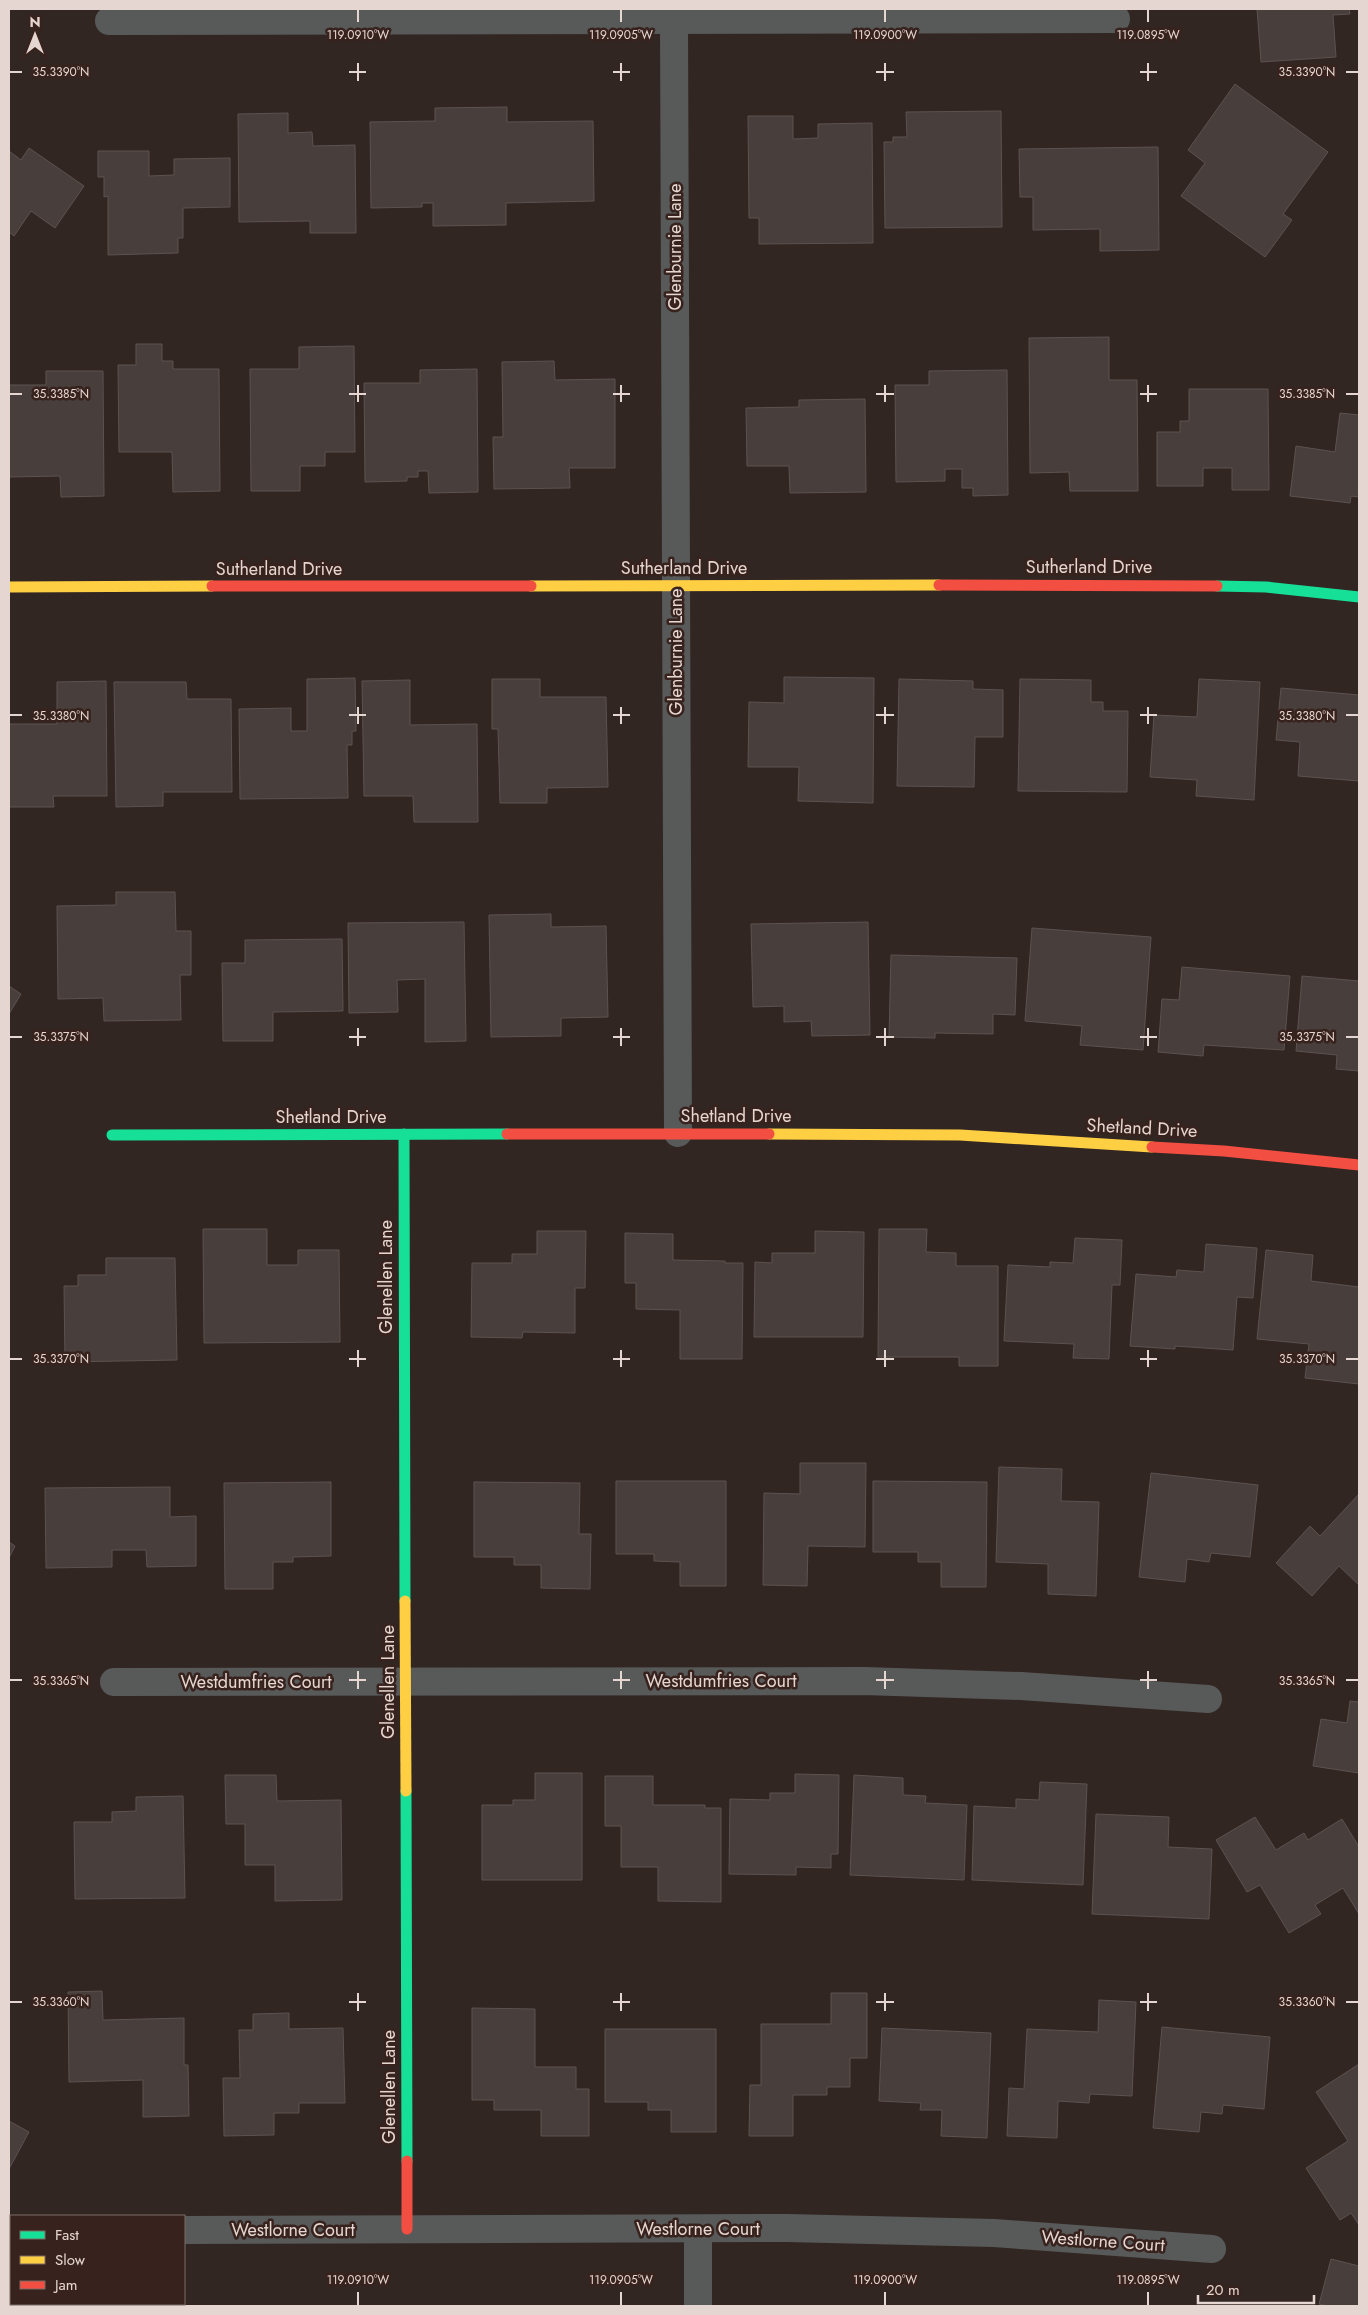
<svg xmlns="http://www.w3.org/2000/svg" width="1368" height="2315" viewBox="0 0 1368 2315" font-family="Jost,sans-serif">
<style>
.building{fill:#483e3c;stroke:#5c524f}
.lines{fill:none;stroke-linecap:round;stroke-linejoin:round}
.street{stroke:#585a5a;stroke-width:28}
.fast{stroke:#16e098;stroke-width:11}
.slow{stroke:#ffcf43;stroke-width:11}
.jam{stroke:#f24e42;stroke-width:11}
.ticks{fill:none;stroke:#e5d6d2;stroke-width:2}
.labels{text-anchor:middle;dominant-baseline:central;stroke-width:5;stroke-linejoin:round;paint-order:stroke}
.street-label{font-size:18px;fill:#e5d6d2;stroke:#38221d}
.ticks-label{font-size:12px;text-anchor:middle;fill:#e5d6d2;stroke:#38221d;stroke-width:5;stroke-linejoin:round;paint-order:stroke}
</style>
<rect width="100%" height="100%" fill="#322623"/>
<!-- building -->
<g class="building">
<path d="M1257 9H1349L1350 14 1333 15 1336 57 1261 62Z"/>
<path d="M1235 84 1328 152 1283 214 1292 220 1265 257 1181 196 1205 163 1188 150Z"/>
<path d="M507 107V122L593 121 594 201 506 203V225L433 226V203H422V207L371 208 370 122 435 121V108Z"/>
<path d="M1001 111 1002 227 885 228 884 142H893V137H907L906 112Z"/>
<path d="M288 113V133L312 132 313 146 355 145 356 233H310V221L239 222 238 114Z"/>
<path d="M748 116H793V139L818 138V124L872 123 873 243 759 244V218H749Z"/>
<path d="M1158 147 1159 250 1100 251V229L1033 230V197H1020L1019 149Z"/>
<path d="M29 148 84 186 55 228 31 211 14 236 9 232V151L21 160Z"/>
<path d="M98 151H149V176L174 175V159L230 158V207L183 208V238H178V253L108 255V196L104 197V177H98Z"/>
<path d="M1109 337V380H1137L1138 491H1070L1069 472 1030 473 1029 338Z"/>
<path d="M136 344H162V361H173V369H219L220 491 173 492 172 452H119L118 365H136Z"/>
<path d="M354 346 355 452H325V466H300V491H251L250 369H299V347Z"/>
<path d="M554 361 555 380 615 379V468H569L570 488 494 489 493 437H503L502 362Z"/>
<path d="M477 369 478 492 429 493 428 471H418V477H407V481L365 482 364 383H420V370Z"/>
<path d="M1007 370 1008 495 973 496V488H962V469H945V481L896 482 895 385H929V371Z"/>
<path d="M46 371H103L104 496 61 497 60 476 9 477V385H46Z"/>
<path d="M1189 389H1268L1269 490H1232V468H1203V486H1157V432H1180V421H1189Z"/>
<path d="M865 399 866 492 790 493 789 466H747L746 408 799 407V400Z"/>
<path d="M1340 413 1359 415V497L1351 496 1350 503 1290 496 1296 446 1335 452Z"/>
<path d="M784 677 874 678 873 803 798 801 799 767H748L749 702 784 703Z"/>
<path d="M355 678 356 731H352V745H347L348 798 240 799 239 709 291 708V731H307V679Z"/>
<path d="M492 679H540V697H606L608 787 547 788V803H500L498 729H492Z"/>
<path d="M899 679 973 681V689L1003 690V737H975L974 787 897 786Z"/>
<path d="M1020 679 1091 680V702H1103V711H1128L1127 792 1018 791Z"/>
<path d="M1199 679 1260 682 1254 800 1196 796 1197 780 1150 777 1154 715 1197 717Z"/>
<path d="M410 680V725L477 724 478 822H414L413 796H364L362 681Z"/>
<path d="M106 681 107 796H53L54 807H9V724H57V682Z"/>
<path d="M114 682H186L187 699H231L232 792H163V806L116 807Z"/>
<path d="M1281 688 1359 695V781L1298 776 1300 742 1276 740Z"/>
<path d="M116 892H175L176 931H191V975H180L181 1020 104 1021 103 998 58 999 57 906 116 905Z"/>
<path d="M551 914V927L606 926 608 1017 561 1018V1036L491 1037 489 915Z"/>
<path d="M464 922 466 1041 425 1042V979L397 980 398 1012 349 1013 348 923Z"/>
<path d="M868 922 870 1035 812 1036 811 1021 784 1022V1006L753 1007 751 924Z"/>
<path d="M1032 928 1151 937 1143 1050 1080 1045 1082 1026 1025 1021Z"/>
<path d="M342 939 343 1011 273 1012V1041H223L222 963H245V940Z"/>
<path d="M891 955 1017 958 1015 1015 993 1014V1034L935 1033V1038L889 1037Z"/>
<path d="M1182 967 1290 976 1284 1050 1204 1045 1203 1056 1158 1052 1162 999 1179 1000Z"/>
<path d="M1302 976 1359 981V1071L1336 1069 1337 1055 1296 1051Z"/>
<path d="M9 986 21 994 9 1014Z"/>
<path d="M203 1229H267V1265H298V1250H339L340 1342 204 1343Z"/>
<path d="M879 1229H927L926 1252 956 1253V1266H998V1366H959V1357H878Z"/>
<path d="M537 1231H586L585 1288H575V1333L523 1332 522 1338 471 1337 472 1263H512V1254H537Z"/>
<path d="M815 1231 864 1232 863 1337H754L755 1262 772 1263V1253H815Z"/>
<path d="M625 1233 673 1234V1260L725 1261V1263H743L742 1359H680V1310L636 1309V1283H625Z"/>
<path d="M1075 1238 1122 1240 1120 1285H1112L1109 1359 1073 1358 1074 1344 1004 1341 1008 1265 1050 1267V1262L1073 1263Z"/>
<path d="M1206 1244 1257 1248 1253 1298 1237 1297 1233 1350 1175 1346V1349L1130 1346 1136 1274 1176 1277 1177 1270 1204 1272Z"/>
<path d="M1266 1250 1313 1255 1311 1281 1359 1287V1384L1305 1378 1309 1344 1257 1339Z"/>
<path d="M106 1258H175L177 1360 65 1362 64 1286H78V1275H106Z"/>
<path d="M800 1463H866L865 1547 808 1546 807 1586 763 1585 764 1493 800 1494Z"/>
<path d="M999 1467 1062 1469 1061 1501 1099 1502 1096 1596 1048 1594V1564L996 1562Z"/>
<path d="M1151 1473 1258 1485 1250 1557 1211 1553 1209 1562 1187 1559 1185 1582 1139 1577Z"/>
<path d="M616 1481H726V1586H680V1562L654 1561V1554H616Z"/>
<path d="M873 1481 987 1482 986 1587H941V1562H918V1552H873Z"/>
<path d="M331 1482V1556L293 1557V1562H273V1589H225L224 1483Z"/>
<path d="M474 1482 580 1483 579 1534H591L590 1589 541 1588V1565H514V1557H474Z"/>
<path d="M170 1487V1517L196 1516V1566L147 1567 146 1550H112V1567L46 1568 45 1488Z"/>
<path d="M1359 1494V1585L1339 1566 1312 1596 1276 1563 1310 1526 1320 1536Z"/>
<path d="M9 1542 15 1546 9 1558Z"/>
<path d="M1359 1694V1773L1313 1766 1321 1719 1347 1723 1350 1701 1358 1702Z"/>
<path d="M535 1773H582V1880H482V1805H513V1800H535Z"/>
<path d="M795 1774 839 1775 838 1854H831V1868L796 1867V1875L729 1874 730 1799 770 1800V1793H795Z"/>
<path d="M225 1775H276L277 1801 341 1800 342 1900 275 1901V1865H245V1824H226Z"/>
<path d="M854 1775 903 1778V1795L926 1796 925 1803 967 1805 964 1880 850 1875Z"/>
<path d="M605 1776H653V1805H705V1808H721V1902L658 1901V1867H621V1826H605Z"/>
<path d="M1040 1782 1087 1784 1083 1885 972 1880 974 1806 1016 1808V1799L1039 1800Z"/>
<path d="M183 1796 185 1898 75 1899 74 1822H112V1812L136 1811V1797Z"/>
<path d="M1096 1814 1169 1817 1168 1847 1212 1849 1209 1919 1092 1914Z"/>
<path d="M1255 1817 1276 1850 1304 1833 1308 1840 1342 1819 1359 1847V1914L1343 1888 1315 1905 1321 1914 1289 1933 1260 1885 1247 1892 1216 1840Z"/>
<path d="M102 1991 103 2020 184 2018V2065H188L189 2116 143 2117V2080L69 2082 68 1992Z"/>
<path d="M831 1993H867V2058H850V2087H827V2095H793V2136H749L750 2085H761V2024H831Z"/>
<path d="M1099 2000 1136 2002 1132 2096 1090 2094 1089 2103 1058 2101 1057 2138 1007 2136 1009 2088 1024 2089 1027 2029 1098 2032Z"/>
<path d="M472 2008 535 2009V2067H576V2089H589V2136H541V2110H494V2100H472Z"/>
<path d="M289 2013V2029L343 2028 345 2103H299V2113H274V2135L224 2136 223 2078H240L239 2030H253V2014Z"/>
<path d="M1162 2027 1270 2037 1264 2109 1223 2105 1222 2114 1201 2112 1199 2132 1153 2128Z"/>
<path d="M882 2028 991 2033 987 2138 941 2136 942 2110H920L921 2103 879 2101Z"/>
<path d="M605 2029H716V2132H671V2110H648V2102H605Z"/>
<path d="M1359 2064V2225L1351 2213 1340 2220 1306 2168 1348 2141 1316 2092Z"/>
<path d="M9 2121 29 2132 9 2169Z"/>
<path d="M1331 2259 1359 2266V2306H1327L1319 2304Z"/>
<path d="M9 2287 11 2291V2304H18L20 2306H9Z"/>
</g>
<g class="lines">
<!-- street -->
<g class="street">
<path d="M674 20 678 1133"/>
<path d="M109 21 1116 19"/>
<path d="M114 1682 864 1681 1021 1686 1208 1699"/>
<path d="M698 2229V2306"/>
<path d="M184 2230 787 2228 994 2233 1212 2249"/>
</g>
<!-- fast -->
<g class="fast">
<path d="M1217 586 1266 587 1359 597"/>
<path d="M404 1134 405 1601"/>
<path d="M112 1135 507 1134"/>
<path d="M406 1791 407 2161"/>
</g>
<!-- slow -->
<g class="slow">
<path d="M531 586 939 585"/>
<path d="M9 587 212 586"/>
<path d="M769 1134 960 1135 1152 1147"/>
<path d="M405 1601 406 1791"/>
</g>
<!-- jam -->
<g class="jam">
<path d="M939 585 1217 586"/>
<path d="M212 586H531"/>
<path d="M507 1134H769"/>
<path d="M1152 1147 1224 1151 1359 1165"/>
<path d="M407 2161V2229"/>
</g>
</g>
<!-- ticks -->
<path class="ticks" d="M358 10V22M621 10V22M885 10V22M1148 10V22M358 63V81M621 63V81M885 63V81M1148 63V81M10 72H22M349 72H366M613 72H630M876 72H894M1140 72H1157M1346 72H1358M358 385V402M621 385V402M885 385V402M1148 385V402M10 394H22M349 394H366M613 394H630M876 394H894M1140 394H1157M1346 394H1358M358 707V724M621 707V724M885 707V724M1148 707V724M10 715H22M349 715H366M613 715H630M876 715H894M1140 715H1157M1346 715H1358M358 1028V1046M621 1028V1046M885 1028V1046M1148 1028V1046M10 1037H22M349 1037H366M613 1037H630M876 1037H894M1140 1037H1157M1346 1037H1358M358 1350V1367M621 1350V1367M885 1350V1367M1148 1350V1367M10 1359H22M349 1359H366M613 1359H630M876 1359H894M1140 1359H1157M1346 1359H1358M358 1671V1689M621 1671V1689M885 1671V1689M1148 1671V1689M10 1680H22M349 1680H366M613 1680H630M876 1680H894M1140 1680H1157M1346 1680H1358M358 1993V2011M621 1993V2011M885 1993V2011M1148 1993V2011M10 2002H22M349 2002H366M613 2002H630M876 2002H894M1140 2002H1157M1346 2002H1358M358 2292V2305M621 2292V2305M885 2292V2305M1148 2292V2305"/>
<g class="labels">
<!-- street labels -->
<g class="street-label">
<text transform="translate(675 247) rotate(-90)">Glenburnie Lane</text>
<text x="1089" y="567">Sutherland Drive</text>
<text x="684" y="568">Sutherland Drive</text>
<text x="279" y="569">Sutherland Drive</text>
<text transform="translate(676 652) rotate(-90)">Glenburnie Lane</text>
<text x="736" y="1116">Shetland Drive</text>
<text x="331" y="1117">Shetland Drive</text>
<text transform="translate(1142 1128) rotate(3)">Shetland Drive</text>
<text transform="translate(386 1277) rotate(-90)">Glenellen Lane</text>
<text x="721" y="1681">Westdumfries Court</text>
<text x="256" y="1682">Westdumfries Court</text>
<text transform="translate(388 1682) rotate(-90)">Glenellen Lane</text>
<text transform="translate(389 2087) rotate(-90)">Glenellen Lane</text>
<text x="698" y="2229">Westlorne Court</text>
<text x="293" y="2230">Westlorne Court</text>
<text transform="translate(1103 2241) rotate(4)">Westlorne Court</text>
</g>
</g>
<g class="ticks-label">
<text x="358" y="39">119.0910°W</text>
<text x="621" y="39">119.0905°W</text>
<text x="885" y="39">119.0900°W</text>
<text x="1148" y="39">119.0895°W</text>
<text x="61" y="76">35.3390°N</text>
<text x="1307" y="76">35.3390°N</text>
<text x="61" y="398">35.3385°N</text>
<text x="1307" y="398">35.3385°N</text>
<text x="61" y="720">35.3380°N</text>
<text x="1307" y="720">35.3380°N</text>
<text x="61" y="1041">35.3375°N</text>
<text x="1307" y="1041">35.3375°N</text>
<text x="61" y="1363">35.3370°N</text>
<text x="1307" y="1363">35.3370°N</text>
<text x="61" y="1685">35.3365°N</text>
<text x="1307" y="1685">35.3365°N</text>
<text x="61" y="2006">35.3360°N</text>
<text x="1307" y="2006">35.3360°N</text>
<text x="358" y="2284">119.0910°W</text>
<text x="621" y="2284">119.0905°W</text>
<text x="885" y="2284">119.0900°W</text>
<text x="1148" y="2284">119.0895°W</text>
</g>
<!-- border -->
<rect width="1368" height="2315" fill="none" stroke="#e5d6d2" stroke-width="20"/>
<!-- legend -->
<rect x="10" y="2215" width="175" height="90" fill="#38221d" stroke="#7d6a65"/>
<rect x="20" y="2231" width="25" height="8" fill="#16e098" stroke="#7d6a65"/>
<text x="55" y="2240" font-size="15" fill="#e5d6d2">Fast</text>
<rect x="20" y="2256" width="25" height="8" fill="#ffcf43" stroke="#7d6a65"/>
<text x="55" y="2265" font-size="15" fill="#e5d6d2">Slow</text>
<rect x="20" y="2281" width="25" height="8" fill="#f24e42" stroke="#7d6a65"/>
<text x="55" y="2290" font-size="15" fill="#e5d6d2">Jam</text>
<!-- north arrow -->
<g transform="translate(35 35)" stroke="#38221d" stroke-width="4" paint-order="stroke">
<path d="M0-4L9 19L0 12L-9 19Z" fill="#e5d6d2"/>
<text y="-8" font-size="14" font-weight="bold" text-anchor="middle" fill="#e5d6d2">N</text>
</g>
<!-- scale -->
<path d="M1198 2295v8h116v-8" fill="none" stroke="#e5d6d2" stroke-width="2.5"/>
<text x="1206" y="2295" font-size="15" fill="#e5d6d2" stroke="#38221d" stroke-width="4" paint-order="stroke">20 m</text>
</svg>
